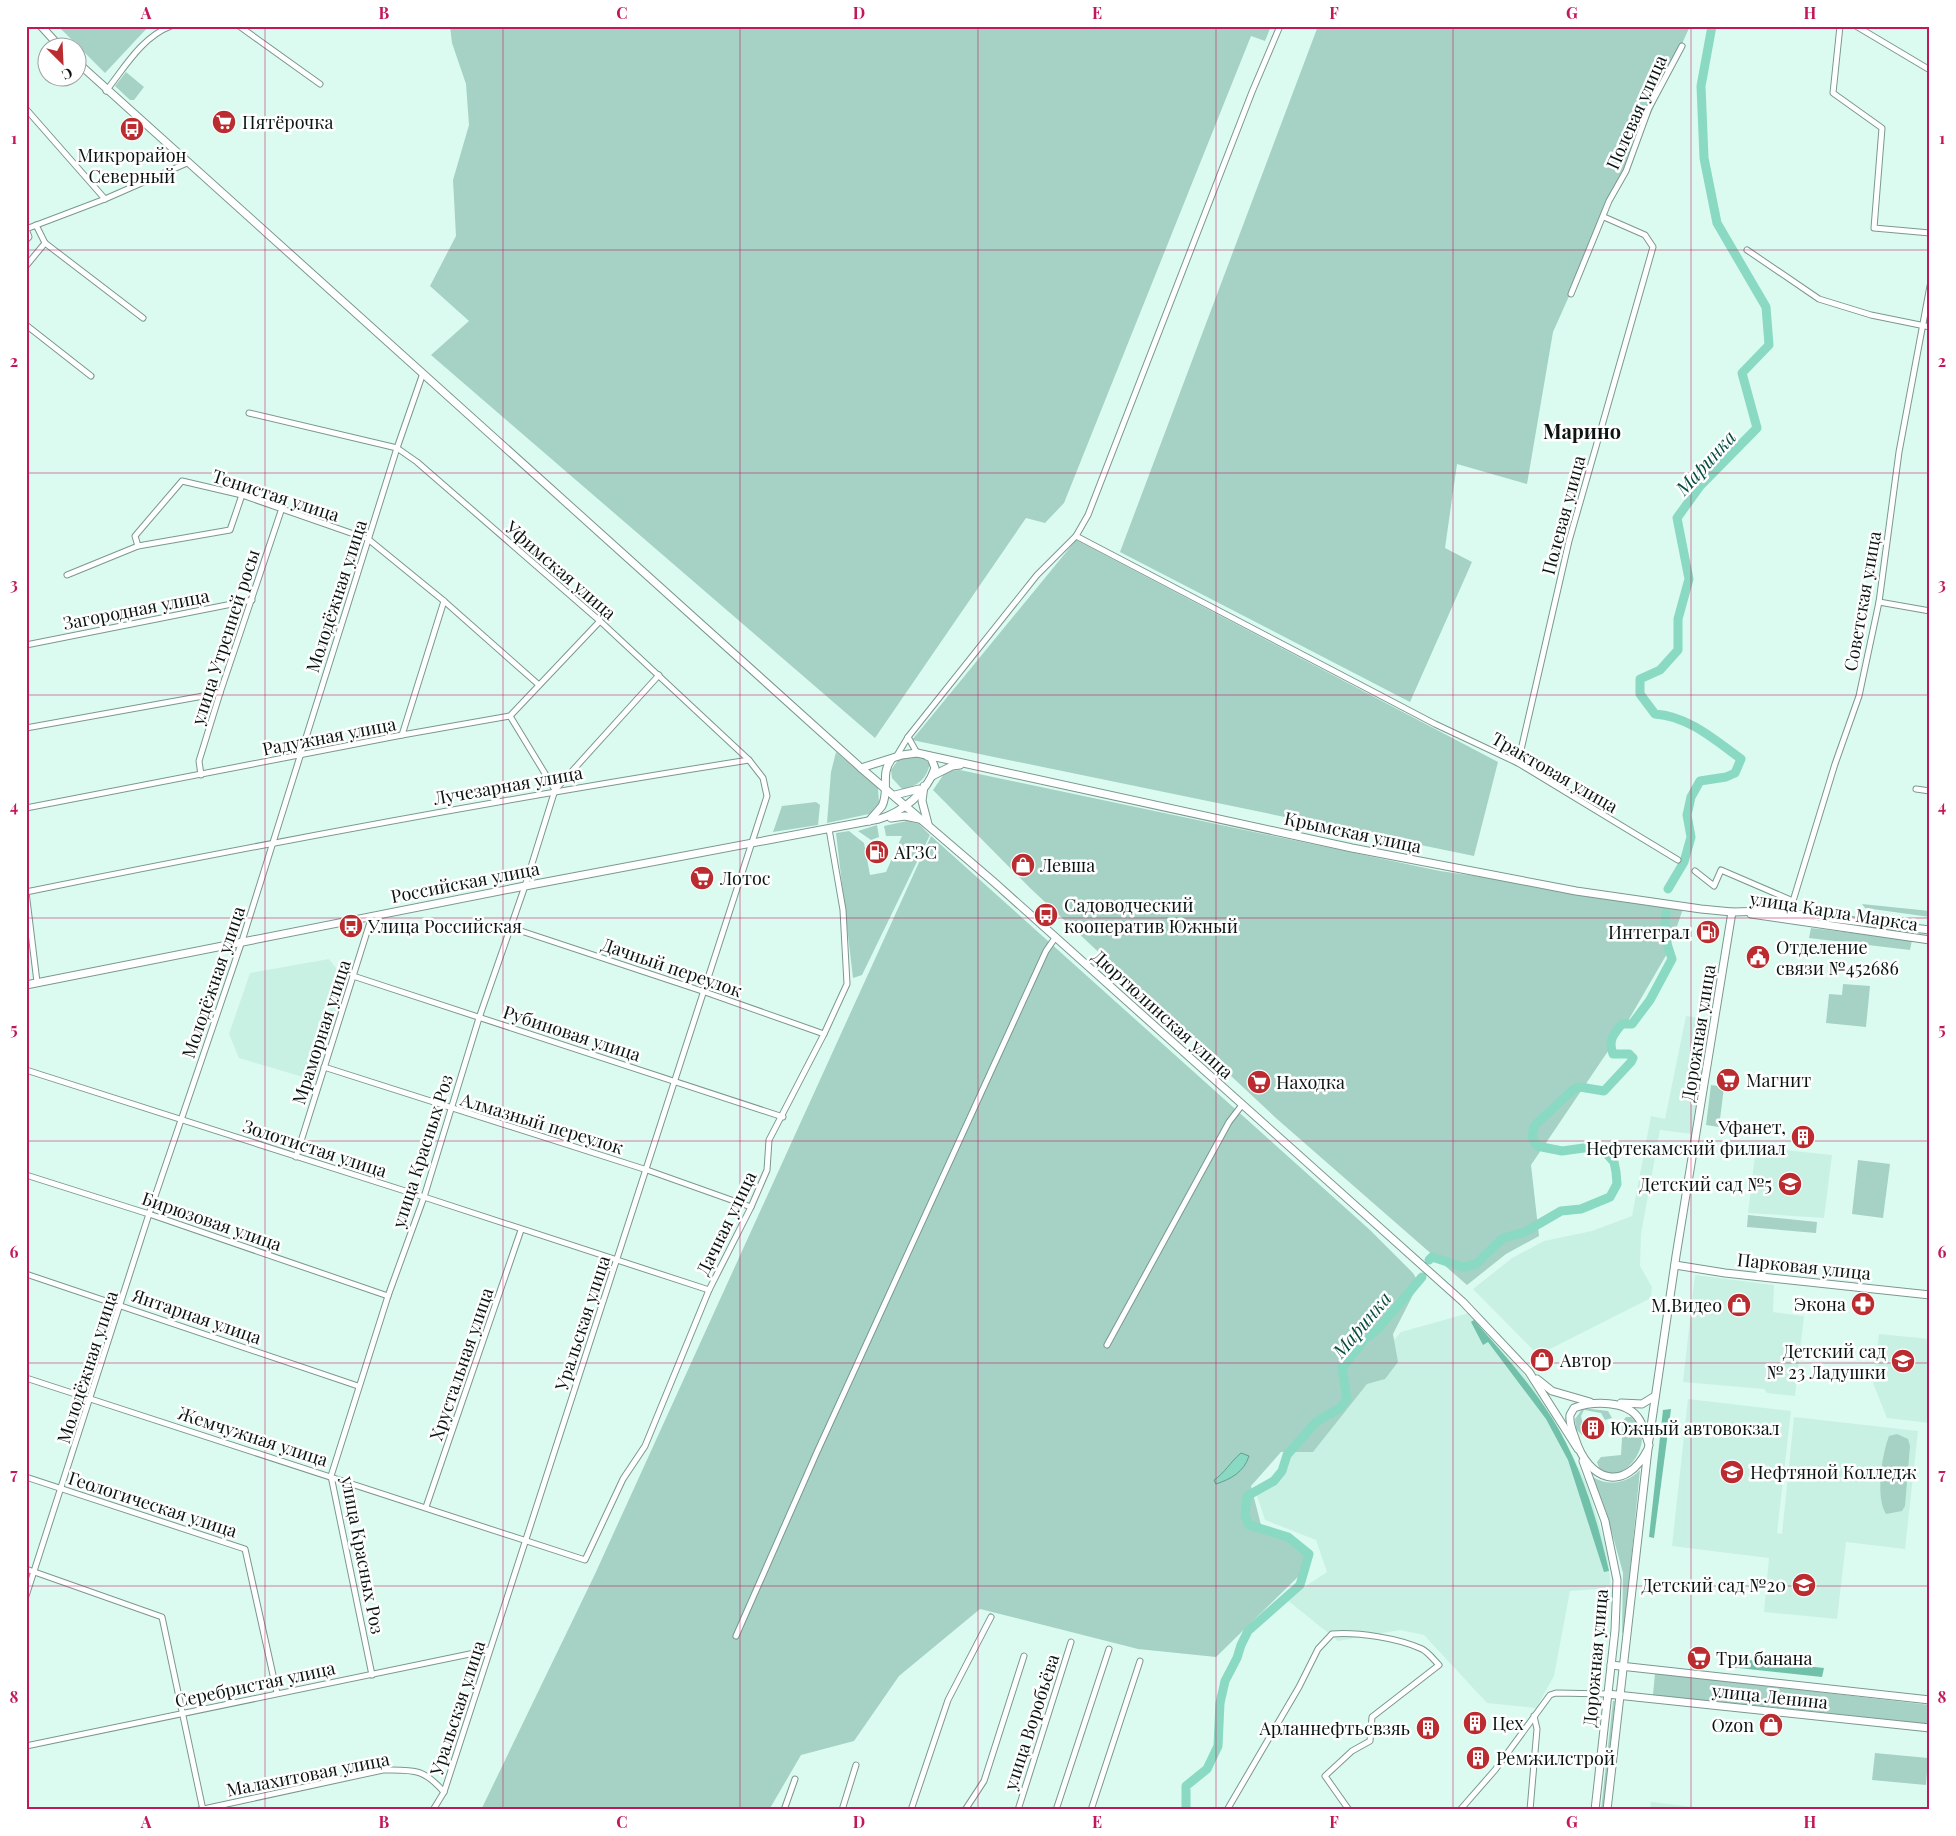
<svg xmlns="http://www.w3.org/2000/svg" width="1956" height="1836" viewBox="0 0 1956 1836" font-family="'Playfair Display',serif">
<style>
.built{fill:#c8f1e4}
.green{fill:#a5d2c4}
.forest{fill:#71c0aa}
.water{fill:#8ad9c2;stroke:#649e8d}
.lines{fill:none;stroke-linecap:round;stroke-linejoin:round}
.river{stroke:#8ad9c2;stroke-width:9}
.minor-casing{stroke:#7b988f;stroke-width:7}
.major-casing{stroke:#7b988f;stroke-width:9}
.minor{stroke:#fff;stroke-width:5}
.major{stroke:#fff;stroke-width:7}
.grid{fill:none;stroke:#c2185b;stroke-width:1;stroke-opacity:0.55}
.labels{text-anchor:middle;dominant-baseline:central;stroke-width:5;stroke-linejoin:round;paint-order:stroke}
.street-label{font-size:18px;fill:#0a1512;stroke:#fff}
.poi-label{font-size:18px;fill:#0a1512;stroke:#fff;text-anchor:start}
.water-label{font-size:19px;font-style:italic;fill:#044c3e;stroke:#fff}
.quarter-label{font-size:20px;font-weight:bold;fill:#0a1512;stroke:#fff}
.neatline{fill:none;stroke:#c2185b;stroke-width:2}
.grid-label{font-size:16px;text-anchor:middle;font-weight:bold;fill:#c2185b}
</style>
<rect width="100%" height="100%" fill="#dbfbf1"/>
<!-- built -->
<g class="built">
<path d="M329 959 346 981 313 1080 239 1058 229 1034 250 973Z"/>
<path d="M1686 1016 1713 1020 1693 1134 1660 1130 1641 1234 1640 1266 1652 1287 1651 1298 1538 1355 1473 1289 1512 1258 1544 1241 1592 1231 1632 1216 1651 1116 1665 1119Z"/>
<path d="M1756 1147 1832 1155 1824 1218 1748 1213Z"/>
<path d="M1695 1275 1774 1285 1773 1312 1804 1316 1795 1396 1767 1393 1764 1389 1683 1382Z"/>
<path d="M1469 1313 1508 1352 1550 1411 1587 1484 1607 1550 1611 1588 1570 1591 1554 1676 1536 1708 1487 1703 1424 1635 1400 1630 1338 1641 1286 1599 1327 1572 1316 1540 1265 1520 1256 1493 1401 1332Z"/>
<path d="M1879 1334 1930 1339V1423L1887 1418 1873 1383Z"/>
<path d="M1688 1399 1791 1411 1777 1533 1782 1534 1794 1417 1918 1431 1905 1549 1846 1542 1837 1619 1764 1612 1769 1558 1672 1546Z"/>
<path d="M1651 1802 1711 1809 1650 1810Z"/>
</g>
<!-- green -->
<g class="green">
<path d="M58 26H149L105 73Z"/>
<path d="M450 26H1271L1265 41 1251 36 1064 503 1045 523 1026 518 875 738 431 355 469 321 430 286 456 236 453 180 469 125 466 84 452 43Z"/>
<path d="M1318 26H1690L1553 332 1527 484 1457 464 1445 548 1472 562 1410 702 1120 552Z"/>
<path d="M126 72 144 87 134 100H130L115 86Z"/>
<path d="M1076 540 1498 762 1474 856 912 740Z"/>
<path d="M836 752 878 788 879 803 869 814 827 823 831 772Z"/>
<path d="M908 755C917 755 925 755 930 763 927 779 917 787 902 789L892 778 891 770 898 760Z"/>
<path d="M960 770 1440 871 1684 906 1668 952 1625 1026 1531 1165 1539 1236 1506 1254 1467 1285 1277 1119 1030 888 933 790 946 771Z"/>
<path d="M816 802 820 805 818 825 773 832 782 806Z"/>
<path d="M907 821 919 824 930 835 862 975 853 978 836 833 849 831 864 843 870 875 886 872 902 836H886L884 826Z"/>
<path d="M877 825 879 837 871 840 858 831Z"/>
<path d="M931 836 1370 1230 1413 1273 1419 1283 1393 1334 1398 1362 1385 1379 1367 1384 1313 1452H1281L1251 1486 1261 1525C1291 1534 1298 1536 1309 1566L1216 1657 1138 1649 980 1609 899 1676 854 1741 801 1755 769 1810H481L595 1574Z"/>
<path d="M1862 904 1930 911V917L1865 908Z"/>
<path d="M1811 928 1912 940 1910 950 1809 938Z"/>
<path d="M1843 984 1870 986 1866 1027 1826 1023 1829 994 1842 995Z"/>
<path d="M1711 1085 1724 1087 1719 1127 1706 1125Z"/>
<path d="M1858 1160 1890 1164 1883 1218 1852 1214Z"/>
<path d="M1748 1215 1817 1222 1816 1233 1747 1227Z"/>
<path d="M1583 1408 1608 1411 1612 1418 1605 1420 1601 1413 1584 1410 1581 1416 1585 1433 1582 1435 1576 1429 1575 1419Z"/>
<path d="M1626 1417H1631C1666 1444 1607 1501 1597 1462L1601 1457 1621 1455 1623 1421Z"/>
<path d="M1897 1434 1908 1439 1910 1446 1905 1506 1902 1511 1886 1514C1875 1497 1882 1454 1889 1436Z"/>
<path d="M1640 1470 1624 1632 1622 1633 1623 1573 1606 1511 1593 1477C1608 1487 1628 1483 1640 1470Z"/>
<path d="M1655 1673 1930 1705V1724L1653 1695Z"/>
<path d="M1613 1701H1615L1603 1810H1601Z"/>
<path d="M1875 1753 1928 1758 1926 1785 1872 1780Z"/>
</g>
<!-- forest -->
<g class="forest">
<path d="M1474 1320C1501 1351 1530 1383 1552 1418 1581 1464 1597 1519 1609 1571L1604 1572 1568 1460 1546 1419 1488 1342 1483 1345 1471 1322Z"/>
<path d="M1671 1409 1654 1538 1649 1537 1663 1410Z"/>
<path d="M1730 1658 1824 1668 1822 1677 1729 1667Z"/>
</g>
<!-- water -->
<path class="water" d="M1241 1453 1249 1456C1244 1472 1231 1479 1216 1484L1214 1480C1225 1473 1230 1462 1241 1453Z"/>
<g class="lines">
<!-- river -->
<g class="river">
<path d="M1668 889 1684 862 1691 837 1687 815 1691 797 1700 781 1726 777 1735 773 1741 759C1715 740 1688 716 1655 714L1640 694V679L1660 670 1678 650V619L1689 579 1677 518 1700 486 1757 428 1742 373 1769 345 1766 307 1717 223 1704 158 1701 86 1712 26"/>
<path d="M1429 1260 1432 1257 1463 1267 1476 1264 1503 1238 1525 1232 1561 1211 1581 1209 1610 1197 1617 1184 1616 1172 1614 1162 1606 1153 1591 1147 1562 1151 1537 1146 1532 1137 1534 1126 1574 1089 1580 1087 1604 1091 1631 1062 1633 1058 1629 1054H1613C1608 1041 1613 1034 1622 1024H1632L1650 1000 1672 959 1664 934 1666 913"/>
<path d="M1186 1810V1786L1207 1769 1218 1746 1220 1703 1225 1681 1237 1658 1241 1645 1248 1631 1300 1585 1309 1554 1288 1537 1249 1525 1245 1516 1247 1496 1274 1481 1282 1471 1287 1455 1316 1422 1340 1408 1347 1399 1342 1368 1364 1340 1378 1329 1422 1277"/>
</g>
<!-- minor casing -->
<g class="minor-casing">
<g id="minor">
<path d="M239 26 320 84"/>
<path d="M1840 26 1833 93 1882 128 1874 228 1930 233"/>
<path d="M1856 26 1930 70"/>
<path d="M106 91C125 67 142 37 171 26"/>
<path d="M26 109 105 199"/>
<path d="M36 225 45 243 143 318"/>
<path d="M26 240 29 237 26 229 105 199 187 163"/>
<path d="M1747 250 1819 299 1871 315 1930 327"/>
<path d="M26 266 45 243"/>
<path d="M1571 294 1609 201 1626 171 1649 108 1682 46"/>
<path d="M26 325 91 376"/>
<path d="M249 413 397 448 417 462 600 621 749 760 763 778 767 796 444 1792 433 1810"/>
<path d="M1076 536 1435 724 1518 763 1678 860"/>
<path d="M138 546 135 536 182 481 242 495 368 539 444 601 539 685"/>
<path d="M67 575 138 546 230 530 242 495"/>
<path d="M1879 602 1930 611"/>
<path d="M26 645 252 600"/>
<path d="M510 716 555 790"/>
<path d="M26 728 220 693"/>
<path d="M402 735 444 601"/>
<path d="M908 737 917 753"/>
<path d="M896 757 908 737 1037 575 1076 536 1088 515 1252 92 1280 26"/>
<path d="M1518 763 1569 541 1653 247 1645 235 1604 217"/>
<path d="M201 775 199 761 220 693 282 508"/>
<path d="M1916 789 1930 791"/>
<path d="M26 808 402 735 510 716 600 621"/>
<path d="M1695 871 1714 886 1721 870 1793 901"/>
<path d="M26 892C267 843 507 798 749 760"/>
<path d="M26 892 37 982"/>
<path d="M1793 914V901L1835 764 1859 696 1879 602 1899 452 1930 286"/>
<path d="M509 927 705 992 824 1034"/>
<path d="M353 976 783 1117"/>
<path d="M324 1067 647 1170 751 1207"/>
<path d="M26 1070 424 1197 709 1290"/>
<path d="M296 1157 372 916"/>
<path d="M26 1175 149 1214 388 1296"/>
<path d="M26 1274 358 1386"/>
<path d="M1107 1345 1229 1122 1242 1105"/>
<path d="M26 1378 585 1560 623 1479 645 1446 709 1290 751 1207 767 1170 769 1140 824 1034 847 984 843 910 829 829"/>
<path d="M26 1477 245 1549 277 1693"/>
<path d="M426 1507 521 1230"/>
<path d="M26 1569 162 1617 203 1810"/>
<path d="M26 1596 149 1214 242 941 397 448 422 376"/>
<path d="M736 1636 817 1452 1046 951 1055 938"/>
<path d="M372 1675 331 1476 388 1296 424 1197 479 1018 525 886 555 790 659 675"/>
<path d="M26 1746 489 1650"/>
<path d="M199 1810 383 1770C414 1770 423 1768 444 1792"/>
<path d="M784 1810 795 1779"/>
<path d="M842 1810 856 1765"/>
<path d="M911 1810 948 1700 991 1617"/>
<path d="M965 1810 984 1781 1024 1656"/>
<path d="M1018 1810 1071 1642"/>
<path d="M1056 1810 1109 1649"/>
<path d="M1091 1810 1140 1661"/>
<path d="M1227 1810 1299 1687 1318 1649 1332 1634C1358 1632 1398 1638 1422 1649 1428 1652 1434 1660 1439 1665L1372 1717 1370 1741 1352 1751 1325 1776 1349 1810"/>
<path d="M1460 1810 1495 1770 1550 1695 1556 1693 1607 1694"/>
<path d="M1530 1810 1537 1729 1534 1716"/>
</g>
</g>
<!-- major casing -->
<g class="major-casing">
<g id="major">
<path d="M41 26 61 48"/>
<path d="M78 63 861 768 995 883 1463 1302 1529 1372 1578 1449"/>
<path d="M861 768 902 755 917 753 1352 848 1576 891 1701 909 1732 912 1770 911 1930 930"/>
<path d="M932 776 952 766 960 765"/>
<path d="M924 786 922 801 928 824"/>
<path d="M895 795 919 789"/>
<path d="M891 818 905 816 919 819"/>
<path d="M869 821C873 816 878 811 882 806 890 790 880 774 891 760"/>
<path d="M1751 914 1930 940"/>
<path d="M26 985 525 886 879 819C903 812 927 792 935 768L931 758 927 756"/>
<path d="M1675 1265 1725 1273 1930 1295"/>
<path d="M1537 1379 1552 1391 1590 1402"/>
<path d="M1621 1403 1642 1404 1655 1396"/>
<path d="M1649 1440 1676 1256 1732 912"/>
<path d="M1583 1461 1605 1521 1617 1580 1615 1630 1595 1810"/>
<path d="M1611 1665 1930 1700"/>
<path d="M1607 1694 1930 1728"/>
<path d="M1607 1810C1621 1690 1634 1569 1648 1449L1649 1445C1646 1436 1644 1427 1639 1419 1627 1400 1593 1401 1574 1408L1570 1415C1569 1423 1572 1430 1575 1438 1588 1481 1625 1494 1648 1449"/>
</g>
</g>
<!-- minor -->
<use href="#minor" class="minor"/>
<!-- major -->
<use href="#major" class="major"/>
</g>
<!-- grid -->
<path class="grid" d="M265 26V1810M503 26V1810M740 26V1810M978 26V1810M1216 26V1810M1453 26V1810M1691 26V1810M26 250H1930M26 473H1930M26 695H1930M26 918H1930M26 1141H1930M26 1363H1930M26 1586H1930"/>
<!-- icons -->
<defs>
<g id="supermarket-disc" transform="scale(1.25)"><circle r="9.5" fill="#bb2c31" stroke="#fff"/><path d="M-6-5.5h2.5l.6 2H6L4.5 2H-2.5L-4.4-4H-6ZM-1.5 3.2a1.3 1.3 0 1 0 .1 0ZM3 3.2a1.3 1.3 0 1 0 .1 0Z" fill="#fff"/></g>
<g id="bus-disc" transform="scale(1.25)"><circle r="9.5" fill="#bb2c31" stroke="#fff"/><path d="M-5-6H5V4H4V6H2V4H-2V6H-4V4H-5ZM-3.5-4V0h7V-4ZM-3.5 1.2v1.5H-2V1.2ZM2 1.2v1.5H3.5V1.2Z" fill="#fff"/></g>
<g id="fuel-disc" transform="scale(1.25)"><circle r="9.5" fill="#bb2c31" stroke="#fff"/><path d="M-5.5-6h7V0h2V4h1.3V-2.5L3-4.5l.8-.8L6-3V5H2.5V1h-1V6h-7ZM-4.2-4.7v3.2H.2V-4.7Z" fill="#fff"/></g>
<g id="shop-disc" transform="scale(1.25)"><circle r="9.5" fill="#bb2c31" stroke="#fff"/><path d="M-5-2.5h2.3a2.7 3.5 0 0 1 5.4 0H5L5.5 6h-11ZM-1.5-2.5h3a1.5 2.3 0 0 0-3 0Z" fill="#fff"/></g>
<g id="civic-disc" transform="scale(1.25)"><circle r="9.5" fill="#bb2c31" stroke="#fff"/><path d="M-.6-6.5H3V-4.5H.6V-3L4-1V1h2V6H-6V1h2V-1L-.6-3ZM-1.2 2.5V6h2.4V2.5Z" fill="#fff"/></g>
<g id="building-disc" transform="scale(1.25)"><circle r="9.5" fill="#bb2c31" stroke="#fff"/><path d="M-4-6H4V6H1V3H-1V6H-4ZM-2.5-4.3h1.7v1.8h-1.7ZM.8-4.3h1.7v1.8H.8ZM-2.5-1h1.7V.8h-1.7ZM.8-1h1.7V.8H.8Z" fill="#fff"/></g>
<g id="school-disc" transform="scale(1.25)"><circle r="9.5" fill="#bb2c31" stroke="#fff"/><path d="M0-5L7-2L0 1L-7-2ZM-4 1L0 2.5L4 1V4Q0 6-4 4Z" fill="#fff"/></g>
<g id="pharmacy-disc" transform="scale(1.25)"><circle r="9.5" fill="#bb2c31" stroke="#fff"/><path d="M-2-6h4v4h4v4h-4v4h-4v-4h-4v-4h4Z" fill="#fff"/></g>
<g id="university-disc" transform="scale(1.25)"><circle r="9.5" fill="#bb2c31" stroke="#fff"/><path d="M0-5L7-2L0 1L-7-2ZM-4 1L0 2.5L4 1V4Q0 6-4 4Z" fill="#fff"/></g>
</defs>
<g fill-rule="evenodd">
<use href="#supermarket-disc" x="224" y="122"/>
<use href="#bus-disc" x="132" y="129"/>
<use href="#fuel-disc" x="877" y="852"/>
<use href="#shop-disc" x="1023" y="865"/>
<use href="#supermarket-disc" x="702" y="878"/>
<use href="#bus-disc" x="1046" y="915"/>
<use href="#bus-disc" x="351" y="926"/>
<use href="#fuel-disc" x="1708" y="932"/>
<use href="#civic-disc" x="1758" y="957"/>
<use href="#supermarket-disc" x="1728" y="1080"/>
<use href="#supermarket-disc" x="1259" y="1082"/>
<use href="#building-disc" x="1803" y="1137"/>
<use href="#school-disc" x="1790" y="1184"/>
<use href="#pharmacy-disc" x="1863" y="1304"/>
<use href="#shop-disc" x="1739" y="1305"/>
<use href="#shop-disc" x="1542" y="1360"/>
<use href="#school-disc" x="1903" y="1361"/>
<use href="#building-disc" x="1593" y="1428"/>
<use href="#university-disc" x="1732" y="1472"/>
<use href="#school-disc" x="1804" y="1585"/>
<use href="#supermarket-disc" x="1699" y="1658"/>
<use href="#building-disc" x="1475" y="1723"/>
<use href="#shop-disc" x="1771" y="1725"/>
<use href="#building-disc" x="1428" y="1728"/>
<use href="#building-disc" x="1478" y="1758"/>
</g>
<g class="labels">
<!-- street labels -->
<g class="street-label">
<text transform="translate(1636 112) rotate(-66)">Полевая улица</text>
<text transform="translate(276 495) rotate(18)">Тенистая улица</text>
<text transform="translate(1563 515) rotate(-75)">Полевая улица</text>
<text transform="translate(561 570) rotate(41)">Уфимская улица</text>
<text transform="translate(336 596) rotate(-72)">Молодёжная улица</text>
<text transform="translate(1862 601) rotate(-80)">Советская улица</text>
<text transform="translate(136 609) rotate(-11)">Загородная улица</text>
<text transform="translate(225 637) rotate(-72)">улица Утренней росы</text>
<text transform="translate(329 736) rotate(-11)">Радужная улица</text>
<text transform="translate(1555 772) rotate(30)">Трактовая улица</text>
<text transform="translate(508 785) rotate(-10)">Лучезарная улица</text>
<text transform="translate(1353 832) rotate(12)">Крымская улица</text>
<text transform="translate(465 882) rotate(-11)">Российская улица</text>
<text transform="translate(1834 911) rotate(9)">улица Карла Маркса</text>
<text transform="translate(672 967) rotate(19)">Дачный переулок</text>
<text transform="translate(213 982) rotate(-71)">Молодёжная улица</text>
<text transform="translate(1163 1014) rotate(42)">Дюртюлинская улица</text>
<text transform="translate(321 1032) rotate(-72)">Мраморная улица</text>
<text transform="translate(572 1033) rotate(18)">Рубиновая улица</text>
<text transform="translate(1698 1033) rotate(-81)">Дорожная улица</text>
<text transform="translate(542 1123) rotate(17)">Алмазный переулок</text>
<text transform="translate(315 1148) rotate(18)">Золотистая улица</text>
<text transform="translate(422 1151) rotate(-72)">улица Красных Роз</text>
<text transform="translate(212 1221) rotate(19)">Бирюзовая улица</text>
<text transform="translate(726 1223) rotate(-64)">Дачная улица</text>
<text transform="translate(1804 1266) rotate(6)">Парковая улица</text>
<text transform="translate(197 1316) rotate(19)">Янтарная улица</text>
<text transform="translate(582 1323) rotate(-72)">Уральская улица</text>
<text transform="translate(461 1364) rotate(-71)">Хрустальная улица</text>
<text transform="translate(87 1367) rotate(-72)">Молодёжная улица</text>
<text transform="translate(253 1436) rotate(18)">Жемчужная улица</text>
<text transform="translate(153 1504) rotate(18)">Геологическая улица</text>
<text transform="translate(363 1555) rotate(79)">улица Красных Роз</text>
<text transform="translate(1595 1658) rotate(-85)">Дорожная улица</text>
<text transform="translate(255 1684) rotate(-12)">Серебристая улица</text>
<text transform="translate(1770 1696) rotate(6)">улица Ленина</text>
<text transform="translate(457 1708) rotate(-72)">Уральская улица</text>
<text transform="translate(1031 1722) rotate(-72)">улица Воробьёва</text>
<text transform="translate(308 1774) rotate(-11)">Малахитовая улица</text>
</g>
<!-- poi labels -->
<g class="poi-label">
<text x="242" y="122">Пятёрочка</text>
<text x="132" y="155" text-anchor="middle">Микрорайон<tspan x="132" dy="21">Северный</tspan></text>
<text x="894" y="852">АГЗС</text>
<text x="1040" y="865">Левша</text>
<text x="720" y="878">Лотос</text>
<text x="1064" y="905">Садоводческий<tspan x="1064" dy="21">кооператив Южный</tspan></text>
<text x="368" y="926">Улица Российская</text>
<text x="1690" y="932" text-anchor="end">Интеграл</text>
<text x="1776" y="947">Отделение<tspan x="1776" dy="21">связи №452686</tspan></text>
<text x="1746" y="1080">Магнит</text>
<text x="1276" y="1082">Находка</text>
<text x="1786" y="1127" text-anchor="end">Уфанет,<tspan x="1786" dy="21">Нефтекамский филиал</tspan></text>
<text x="1772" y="1184" text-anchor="end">Детский сад №5</text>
<text x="1846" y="1304" text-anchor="end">Экона</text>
<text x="1722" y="1305" text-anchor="end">М.Видео</text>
<text x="1886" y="1351" text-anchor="end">Детский сад<tspan x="1886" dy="21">№ 23 Ладушки</tspan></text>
<text x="1560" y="1360">Автор</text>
<text x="1610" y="1428">Южный автовокзал</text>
<text x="1750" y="1472">Нефтяной Колледж</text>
<text x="1786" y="1585" text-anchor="end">Детский сад №20</text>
<text x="1716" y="1658">Три банана</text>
<text x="1492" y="1723">Цех</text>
<text x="1754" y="1725" text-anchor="end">Ozon</text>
<text x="1410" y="1728" text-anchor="end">Арланнефтьсвзяь</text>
<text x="1496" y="1758">Ремжилстрой</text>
</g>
<!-- water labels -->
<g class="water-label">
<text transform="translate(1705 462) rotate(-48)">Маринка</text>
<text transform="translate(1361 1324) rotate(-50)">Маринка</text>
</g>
<!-- quarter labels -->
<g class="quarter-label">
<text x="1582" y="430">Марино</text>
</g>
</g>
<!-- border -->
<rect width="1956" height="1836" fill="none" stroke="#ffffff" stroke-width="55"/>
<!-- north arrow -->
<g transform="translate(62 62) rotate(156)"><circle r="24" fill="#ffffff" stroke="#9da1a0"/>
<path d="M0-4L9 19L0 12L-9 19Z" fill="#bb2c31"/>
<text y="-8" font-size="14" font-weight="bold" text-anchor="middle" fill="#0a1512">С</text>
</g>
<rect x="28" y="28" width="1900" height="1780" class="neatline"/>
<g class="grid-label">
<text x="146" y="19">A</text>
<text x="384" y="19">B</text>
<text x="622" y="19">C</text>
<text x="859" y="19">D</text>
<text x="1097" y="19">E</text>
<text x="1334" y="19">F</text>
<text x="1572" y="19">G</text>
<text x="1810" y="19">H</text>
<text x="14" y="144">1</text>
<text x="1942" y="144">1</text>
<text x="14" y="367">2</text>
<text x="1942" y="367">2</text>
<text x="14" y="590">3</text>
<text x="1942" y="590">3</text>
<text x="14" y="812">4</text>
<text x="1942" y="812">4</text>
<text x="14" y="1035">5</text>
<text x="1942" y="1035">5</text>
<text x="14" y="1258">6</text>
<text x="1942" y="1258">6</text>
<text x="14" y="1480">7</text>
<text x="1942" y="1480">7</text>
<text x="14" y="1703">8</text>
<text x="1942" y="1703">8</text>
<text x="146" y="1828">A</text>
<text x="384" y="1828">B</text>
<text x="622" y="1828">C</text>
<text x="859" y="1828">D</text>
<text x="1097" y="1828">E</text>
<text x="1334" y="1828">F</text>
<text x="1572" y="1828">G</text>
<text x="1810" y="1828">H</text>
</g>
</svg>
